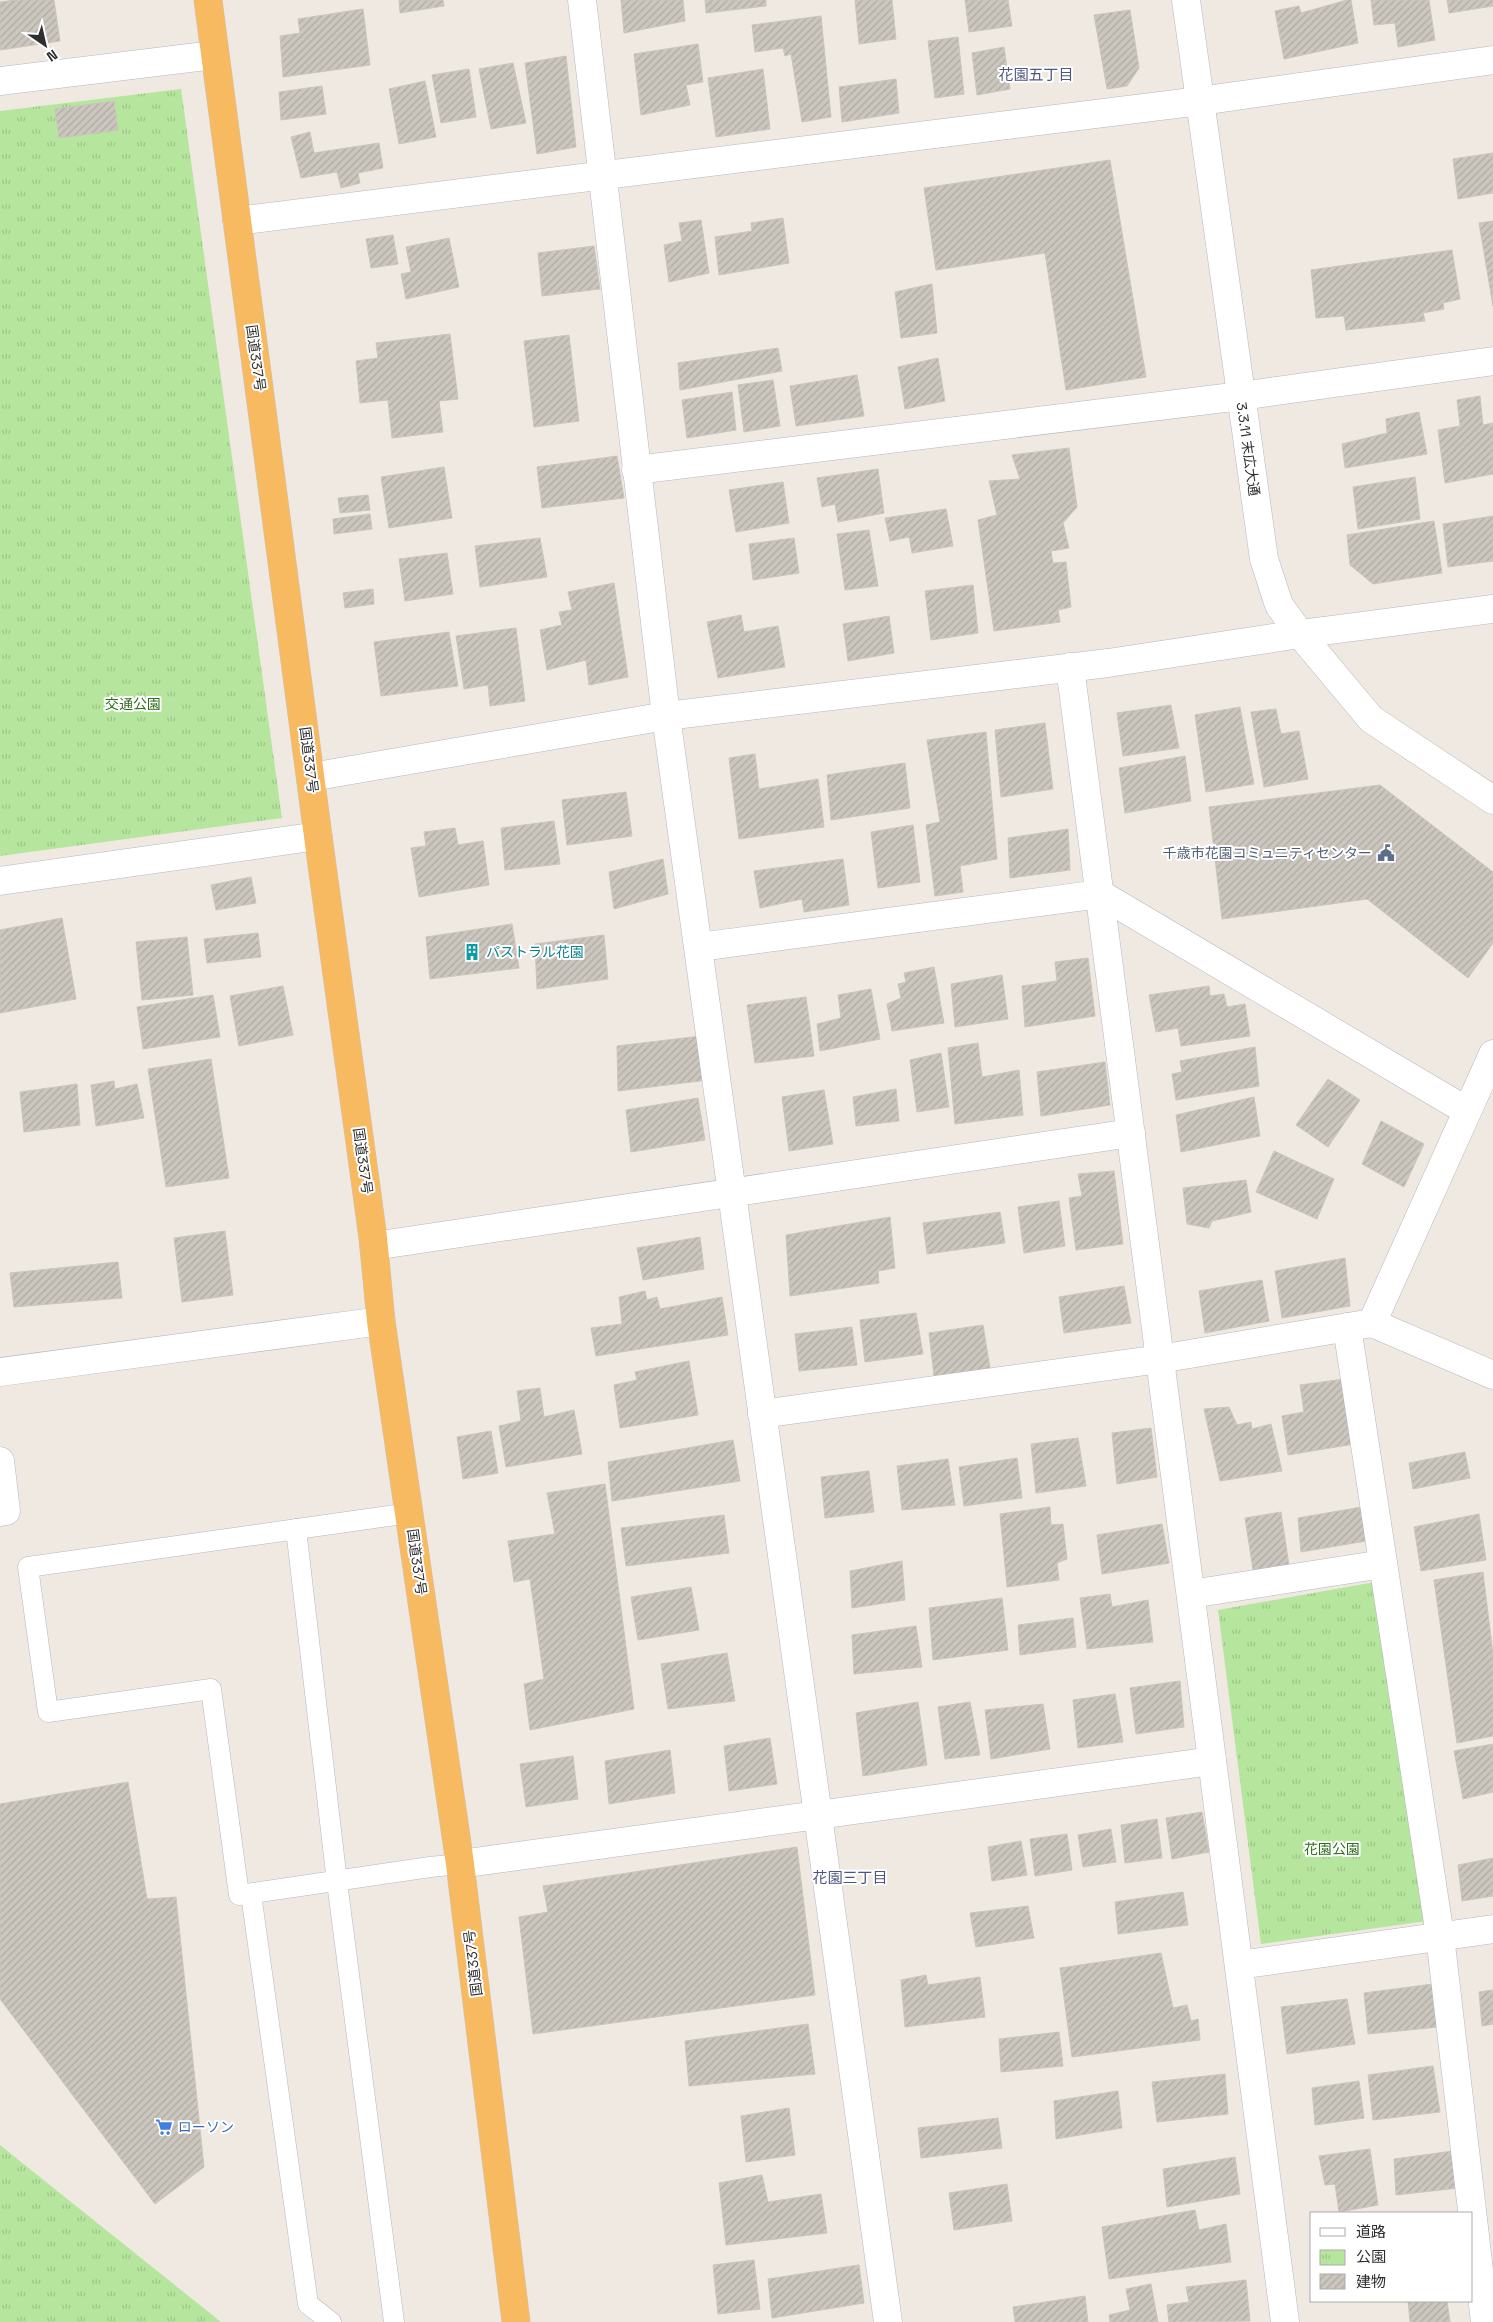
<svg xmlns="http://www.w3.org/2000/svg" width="1493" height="2322" viewBox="0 0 1493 2322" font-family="'Space Grotesk','Noto Sans JP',sans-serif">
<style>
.park{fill:url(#park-tufts)}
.building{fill:url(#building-hatch);stroke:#cbc5ba}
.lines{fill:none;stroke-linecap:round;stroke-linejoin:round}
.service-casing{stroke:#b4b7c1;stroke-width:21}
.minor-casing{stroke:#b4b7c1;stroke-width:29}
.tertiary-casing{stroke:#b4b7c1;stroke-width:29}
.trunk-casing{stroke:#c9c9c9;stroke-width:29}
.service{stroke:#fff;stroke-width:20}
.minor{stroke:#fff;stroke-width:28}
.tertiary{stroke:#fff;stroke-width:28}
.trunk{stroke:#f8ba60;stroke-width:28}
.labels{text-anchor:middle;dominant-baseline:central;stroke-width:4;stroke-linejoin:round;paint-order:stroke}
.street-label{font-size:14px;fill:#2e2e2e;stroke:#fff}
.park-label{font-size:14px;fill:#2c6e1b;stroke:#fff}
.service-label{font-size:14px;fill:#4e5e75;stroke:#fff;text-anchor:end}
.culture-label{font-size:14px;fill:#0d838f;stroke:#fff;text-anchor:start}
.shop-label{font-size:14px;fill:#366cbe;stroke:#fff;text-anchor:start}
.neighbourhood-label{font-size:15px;fill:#4d5680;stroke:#fff}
</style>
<defs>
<pattern id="park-tufts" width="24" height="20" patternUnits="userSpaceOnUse" patternTransform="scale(1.25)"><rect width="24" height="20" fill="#b6e59e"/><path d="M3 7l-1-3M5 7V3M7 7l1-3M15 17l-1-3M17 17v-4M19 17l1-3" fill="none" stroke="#9dc588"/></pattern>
<pattern id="building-hatch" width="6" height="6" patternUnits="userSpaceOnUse" patternTransform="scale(1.25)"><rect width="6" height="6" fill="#cbc7bf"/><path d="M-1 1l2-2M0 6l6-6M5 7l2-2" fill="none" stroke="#afaba4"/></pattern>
</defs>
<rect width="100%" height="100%" fill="#efe9e1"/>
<!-- park -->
<g class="park">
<path d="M181 89 282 818 0 856V111Z"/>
<path d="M1375 1582 1427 1921 1261 1944 1218 1610Z"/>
<path d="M0 2145 21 2162 221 2322H0Z"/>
</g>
<!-- building -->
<g class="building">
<path d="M16 0H54L60 41 0 50V2Z"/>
<path d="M399 0H443L444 6 400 13Z"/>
<path d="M621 0H683L685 21 624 33Z"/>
<path d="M705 0H766V6L706 13Z"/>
<path d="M855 0H892L896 39 859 44Z"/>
<path d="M965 0H1008L1012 26 969 32Z"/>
<path d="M1347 0H1351L1358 43 1284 59 1275 11 1299 6 1301 13Z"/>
<path d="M1371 0H1429L1435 40 1398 47 1395 23 1374 25Z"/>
<path d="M1447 0H1493V6L1449 13Z"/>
<path d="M363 9 370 65 283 77 280 36 300 33 298 19Z"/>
<path d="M1130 10 1139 68 1127 86 1107 89 1094 15Z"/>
<path d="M821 16 831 117 802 122 791 54 785 56 783 48 755 52 752 25Z"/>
<path d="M958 37 964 94 935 98 928 41Z"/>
<path d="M698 44 703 82 686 85 690 105 641 115 634 54Z"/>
<path d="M1004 47 1010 89 977 95 972 53Z"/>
<path d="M566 56 576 147 537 154 525 63Z"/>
<path d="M513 63 526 123 491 129 479 69Z"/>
<path d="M469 69 476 117 441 123 432 75Z"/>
<path d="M763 69 770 129 716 137 708 78Z"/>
<path d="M896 79 899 113 842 122 839 87Z"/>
<path d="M425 81 436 137 399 144 389 89Z"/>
<path d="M322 86 326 114 281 120 279 92Z"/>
<path d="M114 101 118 130 59 138 55 109Z"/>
<path d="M310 132 314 153 379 143 383 168 358 173 360 183 341 188 337 172 301 178 291 137Z"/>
<path d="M1493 153V193L1458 199 1453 159Z"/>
<path d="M1110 160 1146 377 1066 390 1045 253 936 270 924 188Z"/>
<path d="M783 218 789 263 719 275 715 237 752 231 751 223Z"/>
<path d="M701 220 709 273 669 282 664 245 682 241 679 223Z"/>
<path d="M1493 221V306L1479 223Z"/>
<path d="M393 235 398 264 371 268 366 239Z"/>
<path d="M449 238 459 287 406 299 401 274 411 272 406 247Z"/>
<path d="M594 246 600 289 542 296 538 253Z"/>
<path d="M1452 250 1460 299 1443 303 1444 309 1423 313 1425 321 1346 330 1344 316 1316 318 1311 270Z"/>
<path d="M932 284 937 333 901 338 895 292Z"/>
<path d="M450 334 458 399 439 401 443 432 392 438 388 400 360 403 356 361 378 358 376 343Z"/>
<path d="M569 335 579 421 534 427 524 341Z"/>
<path d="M778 348 782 371 680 390 678 363Z"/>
<path d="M938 358 945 401 905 409 898 367Z"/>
<path d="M857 375 864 416 796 426 790 386Z"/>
<path d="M773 380 780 426 744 432 738 385Z"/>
<path d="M732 392 736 430 687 438 682 400Z"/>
<path d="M1480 396 1483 425 1493 423V474L1445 483 1438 430 1460 426 1457 400Z"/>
<path d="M1419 412 1427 454 1345 468 1342 444 1387 433 1386 419Z"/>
<path d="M1069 448 1077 507 1063 523 1069 548 1051 551 1053 563 1066 562 1071 607 1058 610 1060 622 994 631 978 520 997 515 989 481 1020 479 1012 455Z"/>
<path d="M617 456 624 498 542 508 537 467Z"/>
<path d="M444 467 452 518 389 528 381 477Z"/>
<path d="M878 469 884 513 838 522 835 504 822 507 817 478Z"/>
<path d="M1415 477 1420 519 1358 529 1353 487Z"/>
<path d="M783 482 789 523 736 532 729 490Z"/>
<path d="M368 495 370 510 340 513 338 498Z"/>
<path d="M946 509 953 546 912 553 909 537 890 541 885 518Z"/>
<path d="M370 514 372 529 334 534 333 519Z"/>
<path d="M1493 516V561L1448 567 1443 524Z"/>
<path d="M1434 521 1442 573 1373 584 1350 565 1347 535Z"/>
<path d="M869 530 878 586 845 590 837 534Z"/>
<path d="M540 538 547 577 480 587 475 546Z"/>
<path d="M794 538 799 573 753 580 749 544Z"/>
<path d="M447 553 453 594 405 601 399 559Z"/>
<path d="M614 583 628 677 589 685 586 660 547 670 540 630 562 625 559 612 572 610 568 592Z"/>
<path d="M973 585 978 633 931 640 925 591Z"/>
<path d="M373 589 374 604 345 608 343 593Z"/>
<path d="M741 615 744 632 778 626 785 667 718 678 707 622Z"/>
<path d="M889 616 894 653 848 661 843 624Z"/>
<path d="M516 628 525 701 490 706 488 685 464 689 456 636Z"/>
<path d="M449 632 458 686 381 696 374 642Z"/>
<path d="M1171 705 1179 748 1123 756 1117 713Z"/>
<path d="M1240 707 1254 784 1206 792 1195 715Z"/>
<path d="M1276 709 1281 734 1299 731 1308 779 1264 787 1251 712Z"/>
<path d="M1045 723 1053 789 1001 797 995 730Z"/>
<path d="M986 732 997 859 960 866 963 892 935 896 926 825 940 822 927 740Z"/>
<path d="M755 754 759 789 818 779 824 827 739 839 729 758Z"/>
<path d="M1185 756 1191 801 1125 813 1119 768Z"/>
<path d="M905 763 910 808 831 820 827 775Z"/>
<path d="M1380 785 1493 872V943L1468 978 1367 899 1222 919 1209 807Z"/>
<path d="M626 792 632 836 567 845 562 800Z"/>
<path d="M554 821 560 864 505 870 501 828Z"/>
<path d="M913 825 920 882 878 888 871 832Z"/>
<path d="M455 828 458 845 483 841 489 885 419 897 411 848 426 846 424 832Z"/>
<path d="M1068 829 1070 870 1010 878 1008 838Z"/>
<path d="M663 859 668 894 614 909 609 872Z"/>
<path d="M843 859 849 905 804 912 802 899 760 908 754 871Z"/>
<path d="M251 877 256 903 216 910 211 885Z"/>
<path d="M62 918 76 999 0 1013V930Z"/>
<path d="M512 924 519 968 430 979 426 937Z"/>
<path d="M258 933 261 957 207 963 204 939Z"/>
<path d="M604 935 608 979 537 989 535 944Z"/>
<path d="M187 937 193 995 142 1000 136 942Z"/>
<path d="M1088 958 1095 1016 1025 1027 1022 986 1057 981 1055 962Z"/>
<path d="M934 967 944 1023 892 1031 887 1004 901 998 898 984 906 982 904 973Z"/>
<path d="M1002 975 1008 1019 955 1027 951 984Z"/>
<path d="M283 986 293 1035 239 1046 230 996Z"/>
<path d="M1209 986 1210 996 1224 994 1227 1007 1245 1004 1250 1036 1181 1046 1178 1028 1156 1032 1149 995Z"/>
<path d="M871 989 880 1039 820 1051 817 1024 841 1018 838 995Z"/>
<path d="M213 995 220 1037 143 1049 137 1007Z"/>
<path d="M806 997 814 1056 755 1063 747 1005Z"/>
<path d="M701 1036 708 1080 618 1091 617 1046Z"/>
<path d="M978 1043 982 1077 1019 1070 1023 1115 955 1124 948 1048Z"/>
<path d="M1255 1047 1259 1086 1176 1100 1172 1074 1182 1072 1180 1061Z"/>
<path d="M941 1053 949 1107 917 1112 910 1060Z"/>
<path d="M211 1059 229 1178 166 1187 148 1069Z"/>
<path d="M1105 1062 1110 1105 1041 1116 1037 1072Z"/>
<path d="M1328 1079 1360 1100 1328 1147 1296 1125Z"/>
<path d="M114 1081 115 1089 137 1084 144 1118 96 1126 91 1085Z"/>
<path d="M77 1084 80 1125 24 1132 20 1092Z"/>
<path d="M896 1089 899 1121 856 1126 853 1097Z"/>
<path d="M824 1090 833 1144 789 1151 782 1097Z"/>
<path d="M1254 1097 1260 1136 1181 1152 1176 1115Z"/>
<path d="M698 1098 705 1140 631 1152 626 1110Z"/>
<path d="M1381 1121 1424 1144 1404 1187 1362 1164Z"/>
<path d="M1274 1151 1334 1179 1317 1219 1256 1192Z"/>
<path d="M1114 1171 1123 1244 1076 1250 1069 1198 1082 1196 1078 1174Z"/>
<path d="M1246 1180 1251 1212 1212 1221 1209 1228 1187 1224 1183 1188Z"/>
<path d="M1059 1201 1065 1246 1024 1253 1018 1207Z"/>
<path d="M1000 1212 1005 1243 927 1254 923 1223Z"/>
<path d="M890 1217 895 1268 878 1271 879 1283 790 1296 786 1235Z"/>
<path d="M225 1231 233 1295 182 1302 174 1238Z"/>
<path d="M700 1237 704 1269 643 1280 637 1248Z"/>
<path d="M1345 1258 1350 1306 1282 1318 1275 1271Z"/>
<path d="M118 1262 122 1298 14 1307 10 1273Z"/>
<path d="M1262 1280 1269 1321 1205 1333 1199 1291Z"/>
<path d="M1124 1286 1131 1323 1064 1333 1059 1297Z"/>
<path d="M645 1291 647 1300 657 1297 660 1309 722 1297 728 1335 596 1356 591 1328 622 1324 619 1297Z"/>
<path d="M916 1313 923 1354 865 1362 860 1320Z"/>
<path d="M983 1325 990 1368 934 1376 929 1333Z"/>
<path d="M852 1327 857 1365 799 1371 795 1334Z"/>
<path d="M689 1361 698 1415 620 1428 614 1385 637 1380 635 1372Z"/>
<path d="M1344 1379 1354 1444 1288 1455 1282 1416 1304 1412 1300 1385Z"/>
<path d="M540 1388 544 1417 574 1410 582 1454 506 1467 499 1426 521 1421 517 1391Z"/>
<path d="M1229 1407 1237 1425 1251 1422 1252 1429 1271 1424 1282 1471 1220 1481 1204 1409Z"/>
<path d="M1151 1428 1157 1477 1117 1484 1112 1433Z"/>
<path d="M491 1431 498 1473 463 1479 457 1437Z"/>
<path d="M1078 1438 1086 1486 1036 1493 1031 1444Z"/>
<path d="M733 1440 740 1481 612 1501 608 1462Z"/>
<path d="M1465 1452 1470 1478 1413 1489 1409 1463Z"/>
<path d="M1017 1458 1022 1498 964 1506 959 1467Z"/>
<path d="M948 1459 955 1505 902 1510 897 1466Z"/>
<path d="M869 1471 874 1512 825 1518 821 1477Z"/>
<path d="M605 1484 634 1709 530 1730 524 1684 544 1679 530 1579 514 1582 508 1541 555 1534 547 1493Z"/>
<path d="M1050 1507 1051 1525 1063 1524 1067 1559 1057 1563 1059 1580 1007 1587 1000 1514Z"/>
<path d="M1362 1507 1366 1541 1301 1552 1298 1518Z"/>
<path d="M1281 1512 1289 1565 1253 1570 1245 1518Z"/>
<path d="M1479 1514 1486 1560 1421 1571 1414 1527Z"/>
<path d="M724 1515 729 1553 626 1566 621 1528Z"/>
<path d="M1162 1524 1169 1563 1102 1574 1097 1535Z"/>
<path d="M902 1561 905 1600 852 1608 850 1571Z"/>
<path d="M1483 1572 1493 1654V1736L1457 1743 1434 1580Z"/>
<path d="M691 1587 699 1630 638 1640 631 1597Z"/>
<path d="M1110 1594 1112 1607 1148 1600 1153 1642 1087 1649 1080 1598Z"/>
<path d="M1002 1598 1008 1650 933 1660 929 1608Z"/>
<path d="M1073 1618 1076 1647 1020 1655 1018 1625Z"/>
<path d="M916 1626 922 1667 854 1674 852 1635Z"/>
<path d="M727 1653 735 1701 668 1709 661 1664Z"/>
<path d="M1180 1681 1184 1727 1136 1734 1130 1688Z"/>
<path d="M1115 1694 1123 1742 1078 1748 1073 1700Z"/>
<path d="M918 1702 927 1765 863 1776 856 1713Z"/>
<path d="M970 1702 980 1755 945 1759 938 1707Z"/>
<path d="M1043 1704 1050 1749 991 1759 985 1710Z"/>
<path d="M770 1738 777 1784 729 1791 724 1746Z"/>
<path d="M1493 1744V1792L1463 1799 1454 1751Z"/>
<path d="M670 1750 675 1793 609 1804 605 1761Z"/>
<path d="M573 1756 578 1799 526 1807 520 1764Z"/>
<path d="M128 1782 147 1899 176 1897 204 2167 155 2204 0 1999V1804Z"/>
<path d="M1202 1812 1209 1852 1172 1859 1166 1818Z"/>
<path d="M1157 1819 1162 1858 1125 1863 1121 1825Z"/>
<path d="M1111 1829 1116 1862 1083 1867 1078 1835Z"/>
<path d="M1067 1834 1072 1870 1035 1876 1030 1839Z"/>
<path d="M1021 1841 1027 1875 992 1881 988 1847Z"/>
<path d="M797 1847 815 1995 533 2034 519 1917 548 1912 543 1886Z"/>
<path d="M1493 1858V1896L1462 1901 1458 1865Z"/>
<path d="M1183 1892 1188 1925 1118 1934 1115 1902Z"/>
<path d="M1028 1906 1034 1938 976 1947 970 1913Z"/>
<path d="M1161 1953 1173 2008 1187 2005 1191 2021 1198 2019 1200 2040 1072 2057 1060 1968Z"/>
<path d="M926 1975 928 1985 980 1977 985 2017 905 2027 901 1980Z"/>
<path d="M1433 1984 1439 2027 1368 2034 1364 1993Z"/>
<path d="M1493 1990V2024L1482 2026 1479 1992Z"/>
<path d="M1347 1999 1355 2044 1287 2054 1281 2007Z"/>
<path d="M808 2024 815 2074 689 2086 685 2041Z"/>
<path d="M1059 2032 1063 2066 1001 2072 999 2039Z"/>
<path d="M1433 2066 1440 2112 1373 2120 1368 2075Z"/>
<path d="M1225 2074 1228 2114 1157 2122 1152 2082Z"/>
<path d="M1359 2081 1364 2118 1315 2125 1312 2088Z"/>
<path d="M1118 2091 1122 2128 1056 2139 1054 2101Z"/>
<path d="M789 2108 795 2155 746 2162 741 2116Z"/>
<path d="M998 2118 1002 2148 921 2158 918 2128Z"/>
<path d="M1370 2149 1378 2205 1339 2212 1335 2184 1325 2185 1319 2156Z"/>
<path d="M1453 2151 1458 2188 1396 2195 1394 2159Z"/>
<path d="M1235 2157 1240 2194 1167 2207 1163 2169Z"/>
<path d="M762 2175 768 2202 821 2194 827 2233 726 2245 719 2183Z"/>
<path d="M1007 2184 1012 2221 954 2230 949 2193Z"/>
<path d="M1195 2210 1199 2230 1226 2224 1231 2262 1109 2279 1102 2227Z"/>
<path d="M754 2260 760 2309 718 2314 713 2265Z"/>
<path d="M859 2265 864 2303 772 2318 768 2279Z"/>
<path d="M1246 2280 1250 2321 1169 2322 1167 2305 1189 2302 1186 2287Z"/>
<path d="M1151 2284 1158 2322H1110L1109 2315 1130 2310 1126 2289Z"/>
<path d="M1085 2296 1088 2322H1015L1013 2307Z"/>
<path d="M1408 2301H1447L1450 2322H1410Z"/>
</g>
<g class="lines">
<!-- service casing -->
<g class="service-casing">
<g id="service">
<path d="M410 1513 28 1567 48 1712 211 1689 239 1895 430 1867 460 1864"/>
<path d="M296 1529 337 1882 394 2322"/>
<path d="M251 1894 308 2304 331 2322"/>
</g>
</g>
<!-- minor casing -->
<g class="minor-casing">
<g id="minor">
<path d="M582 0 666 716 888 2322"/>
<path d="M0 81 214 55"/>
<path d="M237 221 1200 101 1493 60"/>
<path d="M636 470 1241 396 1493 361"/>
<path d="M1070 667 1285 2322"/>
<path d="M311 777 666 716 1108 663 1300 634 1493 609"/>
<path d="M0 881 318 836"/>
<path d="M699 947 1100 894 1467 1111"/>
<path d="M374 1246 1131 1133"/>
<path d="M1372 1323 1493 1375"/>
<path d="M1347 1327 1440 1936 1485 2322"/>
<path d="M0 1372 381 1321"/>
<path d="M762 1414 1160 1359 1372 1323 1493 1054"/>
<path d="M0 1461 6 1511 0 1512"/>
<path d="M1191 1594 1383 1564"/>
<path d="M460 1864 1212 1761"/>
<path d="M1239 1965 1493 1929"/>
</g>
</g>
<!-- tertiary casing -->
<g class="tertiary-casing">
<path id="tertiary" d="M1186 0 1264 559 1279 605 1300 634 1371 719 1493 800"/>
</g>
<!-- trunk casing -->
<g class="trunk-casing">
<path id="trunk" d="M208 0 318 836 373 1238 381 1321 460 1864 516 2322"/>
</g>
<!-- service -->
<use href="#service" class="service"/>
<!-- minor -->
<use href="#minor" class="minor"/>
<!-- tertiary -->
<use href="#tertiary" class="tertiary"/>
<!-- trunk -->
<use href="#trunk" class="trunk"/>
</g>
<!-- icons -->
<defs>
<g id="civic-bare" transform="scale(1.35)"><path d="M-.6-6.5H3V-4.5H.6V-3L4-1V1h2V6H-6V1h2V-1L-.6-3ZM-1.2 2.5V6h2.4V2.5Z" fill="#5c6f8a" stroke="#fff" stroke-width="2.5" paint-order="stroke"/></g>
<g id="building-bare" transform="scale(1.35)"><path d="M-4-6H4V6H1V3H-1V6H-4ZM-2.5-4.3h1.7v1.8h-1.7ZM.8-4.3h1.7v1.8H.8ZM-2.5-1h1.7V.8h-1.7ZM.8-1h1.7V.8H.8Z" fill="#0f9aa8" stroke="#fff" stroke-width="2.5" paint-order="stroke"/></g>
<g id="supermarket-bare" transform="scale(1.35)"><path d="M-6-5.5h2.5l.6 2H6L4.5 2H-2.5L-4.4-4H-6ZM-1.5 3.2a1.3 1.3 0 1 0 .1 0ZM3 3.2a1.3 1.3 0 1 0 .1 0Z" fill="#3f7fe0" stroke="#fff" stroke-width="2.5" paint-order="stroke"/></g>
</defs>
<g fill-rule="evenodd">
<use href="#civic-bare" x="1386" y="853"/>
<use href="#building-bare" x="472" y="952"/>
<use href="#supermarket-bare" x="164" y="2127"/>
</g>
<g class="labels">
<!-- street labels -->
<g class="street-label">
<text transform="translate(256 358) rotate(82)">国道337号</text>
<text transform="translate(1248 449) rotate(82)">3.3.11 末広大通</text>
<text transform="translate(309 760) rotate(83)">国道337号</text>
<text transform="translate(363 1161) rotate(82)">国道337号</text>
<text transform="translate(417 1562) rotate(82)">国道337号</text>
<text transform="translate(473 1963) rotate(-97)">国道337号</text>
</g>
<!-- park labels -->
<g class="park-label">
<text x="133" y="704">交通公園</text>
<text x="1332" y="1849">花園公園</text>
</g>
<!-- service labels -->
<g class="service-label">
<text x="1372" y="853">千歳市花園コミュニティセンター</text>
</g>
<!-- culture labels -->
<g class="culture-label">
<text x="486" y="952">パストラル花園</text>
</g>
<!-- shop labels -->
<g class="shop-label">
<text x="178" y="2127">ローソン</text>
</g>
<!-- neighbourhood labels -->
<g class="neighbourhood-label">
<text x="1036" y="74">花園五丁目</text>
<text x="850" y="1877">花園三丁目</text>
</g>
</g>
<!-- legend -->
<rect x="1310" y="2212" width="162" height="90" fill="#ffffff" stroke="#ababab"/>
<rect x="1320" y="2228" width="25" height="8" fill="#ffffff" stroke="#ababab"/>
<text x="1356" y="2237" font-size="15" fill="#2e2e2e">道路</text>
<rect x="1320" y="2250" width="25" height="15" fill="url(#park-tufts)" stroke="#ababab"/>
<text x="1356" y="2262" font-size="15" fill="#2e2e2e">公園</text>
<rect x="1320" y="2274" width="25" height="15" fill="url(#building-hatch)" stroke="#ababab"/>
<text x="1356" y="2287" font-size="15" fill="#2e2e2e">建物</text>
<!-- north arrow -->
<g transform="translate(45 45) rotate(146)" stroke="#ffffff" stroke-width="4" paint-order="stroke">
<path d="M0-4L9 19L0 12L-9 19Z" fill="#2e2e2e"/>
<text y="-8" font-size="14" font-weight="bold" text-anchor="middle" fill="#2e2e2e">N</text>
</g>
</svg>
